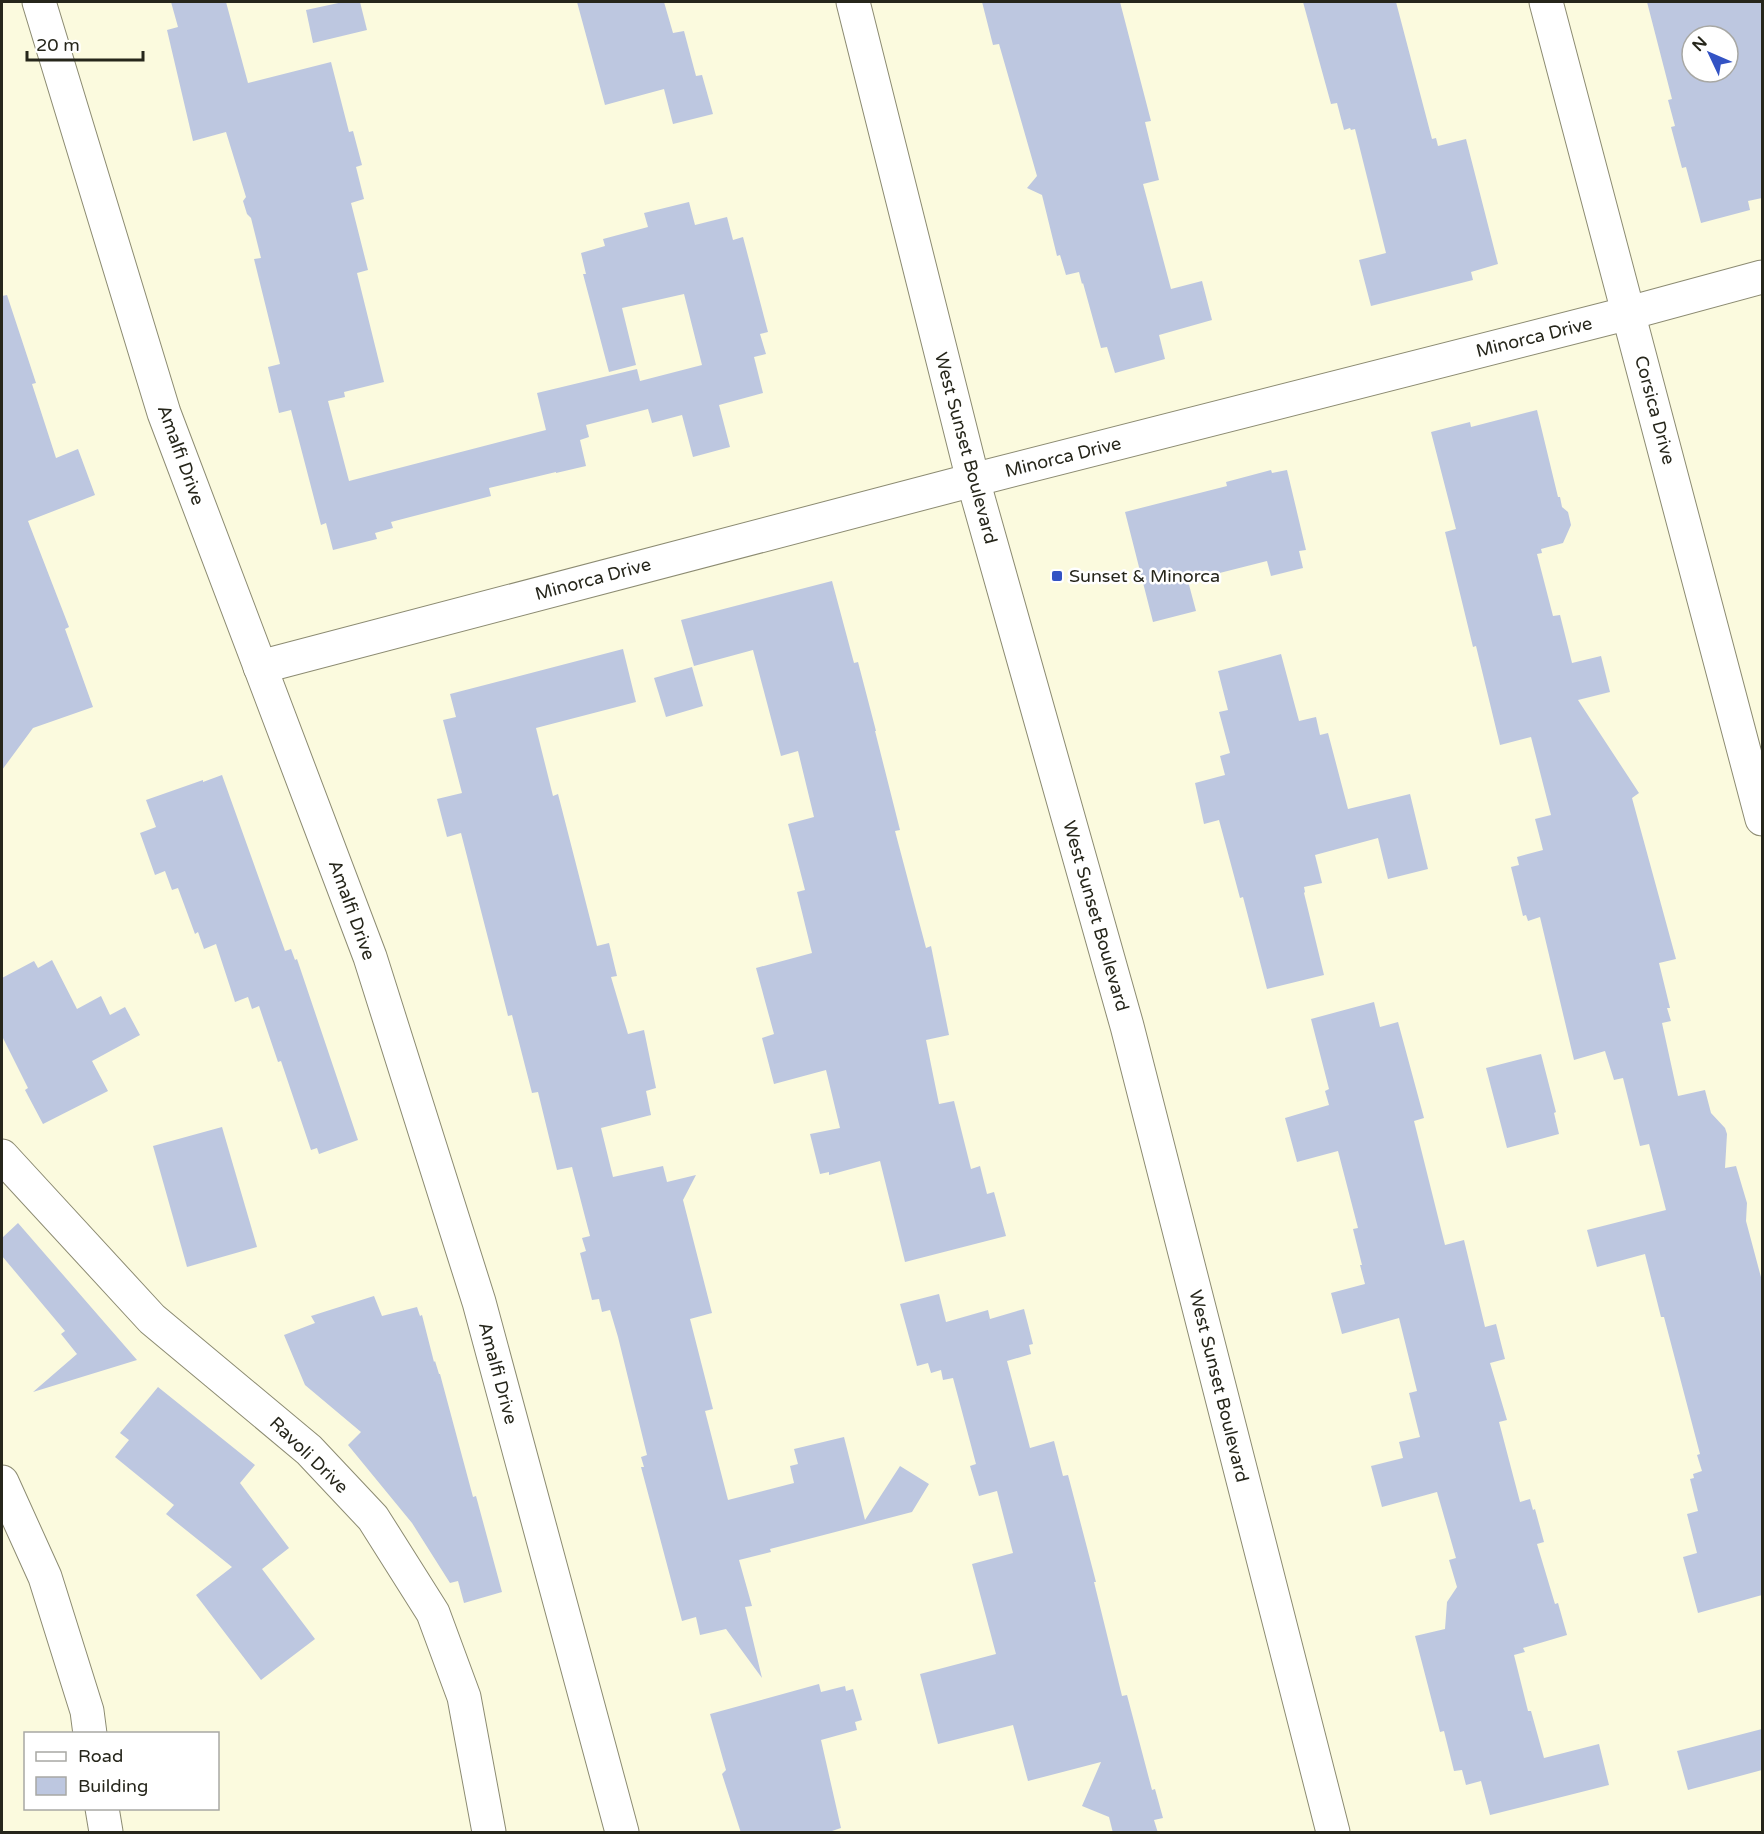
<svg xmlns="http://www.w3.org/2000/svg" width="1764" height="1834" viewBox="0 0 1764 1834" font-family="'Varela Round',sans-serif">
<style>
.building{fill:#bdc7e0;fill-rule:evenodd}
.lines{fill:none;stroke-linecap:round;stroke-linejoin:round}
.minor-casing{stroke:#8c8b72;stroke-width:35}
.major-casing{stroke:#8c8b72;stroke-width:35}
.minor{stroke:#fff;stroke-width:33}
.major{stroke:#fff;stroke-width:33}
.poi-dot{fill:#3353c4;stroke:#fff;stroke-width:2}
.labels{text-anchor:middle;dominant-baseline:central;stroke-width:5;stroke-linejoin:round;paint-order:stroke}
.street-label{font-size:18px;fill:#26261b;stroke:#fff}
.poi-label{font-size:18px;fill:#26261b;stroke:#fff;text-anchor:start}
</style>
<rect width="100%" height="100%" fill="#fbfade"/>
<!-- building -->
<g class="building">
<path d="M171 2H226L248 83 331 62 349 132 353 131 362 165 356 167 364 199 351 203 368 270 357 273 384 382 344 392 345 397 328 401 349 481 546 430 537 393 637 369 640 381 702 365 684 294 622 308 636 365 609 372 583 274H586L581 253 605 246 603 239 648 227 644 213 689 202 695 225 727 217 733 240 743 237 768 332 760 334 766 354 754 357 763 393 719 405 730 447 693 457 682 415 652 423 648 409 586 425 589 437 580 440 586 466 556 473V472L489 488 491 496 391 522 393 528 375 533 377 539 333 550 326 523 321 525 291 410 279 413 268 367 280 364 254 259 261 258 251 218 247 214 243 201 246 197 226 132 193 141 167 30 178 27Z"/>
<path d="M343 2H360L367 30 313 43 306 10Z"/>
<path d="M577 2H664L673 33 684 31 696 76 702 75 713 114 673 124 664 89 605 105Z"/>
<path d="M982 2H1120L1151 121 1145 122 1159 180 1143 184 1171 289 1202 281 1212 320 1159 335 1165 359 1115 373 1107 347 1101 348 1083 283 1082 284 1079 272 1066 275 1060 255 1057 256 1042 195 1027 188 1037 176 999 44 993 45Z"/>
<path d="M1303 2H1396L1432 139 1436 138 1438 146 1466 139 1498 264 1471 272 1473 280 1371 306 1359 260 1386 253 1355 129 1351 130 1350 128 1344 130 1337 103 1331 104Z"/>
<path d="M1647 2H1762V198L1748 201 1750 210 1701 223 1686 167 1682 168 1671 127 1675 126 1668 100 1672 99ZM1692 36H1728V72H1692Z"/>
<path d="M7 295 36 383 32 384 56 458 78 449 95 495 28 521 69 627 65 629 93 707 33 728 2 770V296Z"/>
<path d="M1537 410 1558 497H1560L1562 507 1568 512 1571 525 1563 543 1541 549 1542 553 1537 554 1553 616 1560 615 1572 663 1601 656 1610 692 1578 700 1639 793 1632 798 1676 959 1659 963 1670 1008H1667L1671 1021 1662 1023 1678 1096 1705 1090 1711 1113 1725 1128 1727 1134 1725 1168 1736 1166 1747 1203 1746 1221 1762 1281V1595L1698 1613 1683 1557 1697 1553 1687 1514 1698 1511 1690 1479 1694 1478 1693 1474 1702 1471 1697 1455 1700 1454 1664 1317H1661L1645 1254 1597 1267 1587 1230 1666 1210 1649 1144 1640 1146 1623 1078 1614 1080 1605 1051 1574 1060 1540 917 1528 921 1526 915 1523 916 1511 867 1519 865 1517 857 1543 850 1535 819 1551 815 1531 737 1500 745 1476 646 1473 647 1445 532 1456 529 1431 432 1470 422 1471 427Z"/>
<path d="M1271 470 1272 473 1287 470 1306 550 1299 551 1303 568 1271 576 1267 561 1188 581 1196 611 1153 622 1125 512 1227 486 1226 482Z"/>
<path d="M832 581 854 663 858 662 876 731H875L900 830 895 831 926 948 931 946 949 1035 926 1040 939 1104 954 1101 971 1169 980 1166 987 1194 994 1192 1006 1236 905 1262 880 1161 829 1175V1172L820 1174 810 1134 840 1128 826 1070 774 1084 762 1038 774 1034 756 968 812 953 797 892 805 890 788 824 814 817 798 751 781 756 753 650 694 666 681 620Z"/>
<path d="M623 649 636 702 536 728 553 796 558 794 597 946 609 943 617 976 611 977 628 1034 644 1030 656 1088 646 1091 651 1115 601 1128 613 1177 663 1166 667 1182 696 1175 683 1200 712 1313 690 1319 713 1409 705 1411 728 1500 794 1483 790 1466 798 1464 794 1449 844 1437 865 1520 900 1466 929 1484 912 1512 770 1549 771 1552 739 1560 752 1606 745 1607 762 1678 726 1629 700 1635 696 1617 682 1621 641 1467H644L641 1457 647 1455 618 1337 610 1310 602 1312 599 1299 592 1300 580 1253 586 1251 582 1238 590 1236 572 1167 557 1170 538 1092 532 1093 512 1015 508 1016 461 833 447 837 437 799 462 793 443 720 456 717 450 694Z"/>
<path d="M1281 654 1299 721 1316 717 1320 735 1328 733 1348 809 1410 794 1428 869 1388 879 1378 838 1315 855 1322 883 1304 887 1305 892 1304 893 1324 975 1267 989 1243 897 1240 898 1219 820 1204 824 1195 783 1225 775 1220 756 1230 753 1219 712 1228 710 1218 671Z"/>
<path d="M692 667 703 706 666 717 654 678Z"/>
<path d="M222 775 285 951 291 949 295 960 297 959 358 1140 319 1154 317 1148 311 1150 281 1061 278 1062 259 1006 252 1009 248 997 235 1002 216 944 204 949 198 932 195 934 178 888 172 890 165 871 155 875 140 833 156 827 146 800 203 780V782Z"/>
<path d="M52 960 77 1009 101 996 110 1015 125 1007 140 1035 92 1061 108 1091 43 1124 25 1090 28 1088 2 1036V978L34 961 38 968Z"/>
<path d="M1374 1002 1380 1027 1398 1022 1424 1118 1414 1121 1445 1245 1464 1240 1485 1327 1496 1324 1505 1359 1490 1363 1507 1420 1499 1422 1520 1502 1530 1499 1533 1510 1535 1509 1544 1542 1537 1544 1555 1604 1558 1603 1567 1635 1523 1648 1525 1652 1514 1655 1528 1711H1531L1544 1758 1599 1744 1609 1785 1490 1815 1481 1781 1466 1785 1462 1770 1454 1771 1444 1731 1440 1732 1415 1636 1445 1629 1447 1602 1457 1587 1449 1560 1456 1558 1437 1492 1382 1507 1371 1466 1403 1458 1399 1442 1420 1437 1409 1393 1417 1391 1399 1318 1342 1334 1331 1293 1365 1284 1360 1265H1362L1353 1229 1358 1228 1338 1151 1297 1162 1285 1118 1329 1105 1325 1091 1329 1089 1311 1019Z"/>
<path d="M1541 1054 1556 1112 1554 1113 1559 1134 1507 1148 1486 1068Z"/>
<path d="M222 1127 257 1247 187 1267 153 1146Z"/>
<path d="M18 1223 137 1360 33 1392 77 1354 61 1334 65 1331 2 1256V1238Z"/>
<path d="M939 1294 946 1322 988 1310 990 1319 1024 1309 1033 1344 1029 1345 1031 1354 1007 1361 1030 1448 1054 1441 1063 1476 1068 1475 1096 1582H1094L1122 1696 1127 1695 1152 1790 1155 1789 1163 1818 1154 1820 1158 1833H1113L1109 1817 1082 1806 1101 1762 1028 1781 1013 1725 938 1744 920 1674 996 1654 972 1564 1013 1553 997 1491 979 1496 970 1466 976 1464 953 1378 943 1380 941 1370 931 1373 928 1363 917 1366 900 1304Z"/>
<path d="M374 1296 382 1316 417 1307 420 1316 422 1315 434 1362 435 1361 439 1374H440L473 1497 476 1496 502 1592 464 1603 458 1581 450 1583 412 1523 348 1445 361 1432 305 1385 284 1335 315 1323 311 1316Z"/>
<path d="M158 1387 255 1465 240 1483 289 1548 262 1569 315 1639 261 1680 196 1595 232 1567 166 1514 174 1505 115 1457 129 1440 120 1433Z"/>
<path d="M819 1684 821 1692 845 1686 846 1691 853 1689 862 1720 855 1722 857 1730 821 1740 841 1828 826 1833H741L722 1774 726 1770 710 1714Z"/>
<path d="M1762 1729V1770L1688 1790 1677 1751Z"/>
</g>
<g class="lines">
<!-- minor casing -->
<g class="minor-casing">
<g id="minor">
<path d="M39 2 164 413 370 957 479 1302 622 1832"/>
<path d="M1546 2 1762 819"/>
<path d="M260 667 973 480 1629 313 1762 277"/>
<path d="M2 1156 152 1319 309 1450 373 1518 433 1613 464 1697 489 1832"/>
</g>
</g>
<!-- major casing -->
<g class="major-casing">
<g id="major">
<path d="M853 2 973 480 1127 1026 1333 1832"/>
<path d="M2 1482 45 1577 87 1711 90 1734"/>
<path d="M102 1808 106 1832"/>
</g>
</g>
<!-- minor -->
<use href="#minor" class="minor"/>
<!-- major -->
<use href="#major" class="major"/>
</g>
<!-- markers -->
<rect class="poi-dot" x="1051" y="570" width="12" height="12" rx="3"/>
<g class="labels">
<!-- street labels -->
<g class="street-label">
<text transform="translate(1534 337) rotate(-14)">Minorca Drive</text>
<text transform="translate(1655 410) rotate(75)">Corsica Drive</text>
<text transform="translate(966 448) rotate(75)">West Sunset Boulevard</text>
<text transform="translate(181 455) rotate(70)">Amalfi Drive</text>
<text transform="translate(1063 457) rotate(-14)">Minorca Drive</text>
<text transform="translate(593 579) rotate(-15)">Minorca Drive</text>
<text transform="translate(352 910) rotate(70)">Amalfi Drive</text>
<text transform="translate(1096 916) rotate(74)">West Sunset Boulevard</text>
<text transform="translate(498 1373) rotate(75)">Amalfi Drive</text>
<text transform="translate(1219 1386) rotate(76)">West Sunset Boulevard</text>
<text transform="translate(309 1455) rotate(44)">Ravoli Drive</text>
</g>
<!-- poi labels -->
<g class="poi-label">
<text x="1069" y="576">Sunset &amp; Minorca</text>
</g>
</g>
<!-- border -->
<rect width="1764" height="1834" fill="none" stroke="#26261b" stroke-width="6"/>
<!-- legend -->
<rect x="24" y="1732" width="195" height="78" fill="#ffffff" stroke="#a8a8a4" stroke-width="1.5"/>
<rect x="36" y="1752" width="30" height="9" fill="#ffffff" stroke="#a8a8a4" stroke-width="1.5"/>
<text x="78" y="1762" font-size="18" fill="#26261b">Road</text>
<rect x="36" y="1777" width="30" height="18" fill="#bdc7e0" stroke="#a8a8a4" stroke-width="1.5"/>
<text x="78" y="1792" font-size="18" fill="#26261b">Building</text>
<!-- north arrow -->
<g transform="translate(1710 54) rotate(314)"><circle r="28" fill="#ffffff" stroke="#a8a8a4" stroke-width="1.5"/>
<path d="M0-4.5L10 22L0 15L-10 22Z" fill="#3353c4"/>
<text y="-9" font-size="16" font-weight="bold" text-anchor="middle" fill="#26261b">N</text>
</g>
<!-- scale -->
<path d="M27 51v9h116v-9" fill="none" stroke="#26261b" stroke-width="3"/>
<text x="36" y="51" font-size="18" fill="#26261b" stroke="#ffffff" stroke-width="4.5" paint-order="stroke">20 m</text>
</svg>
